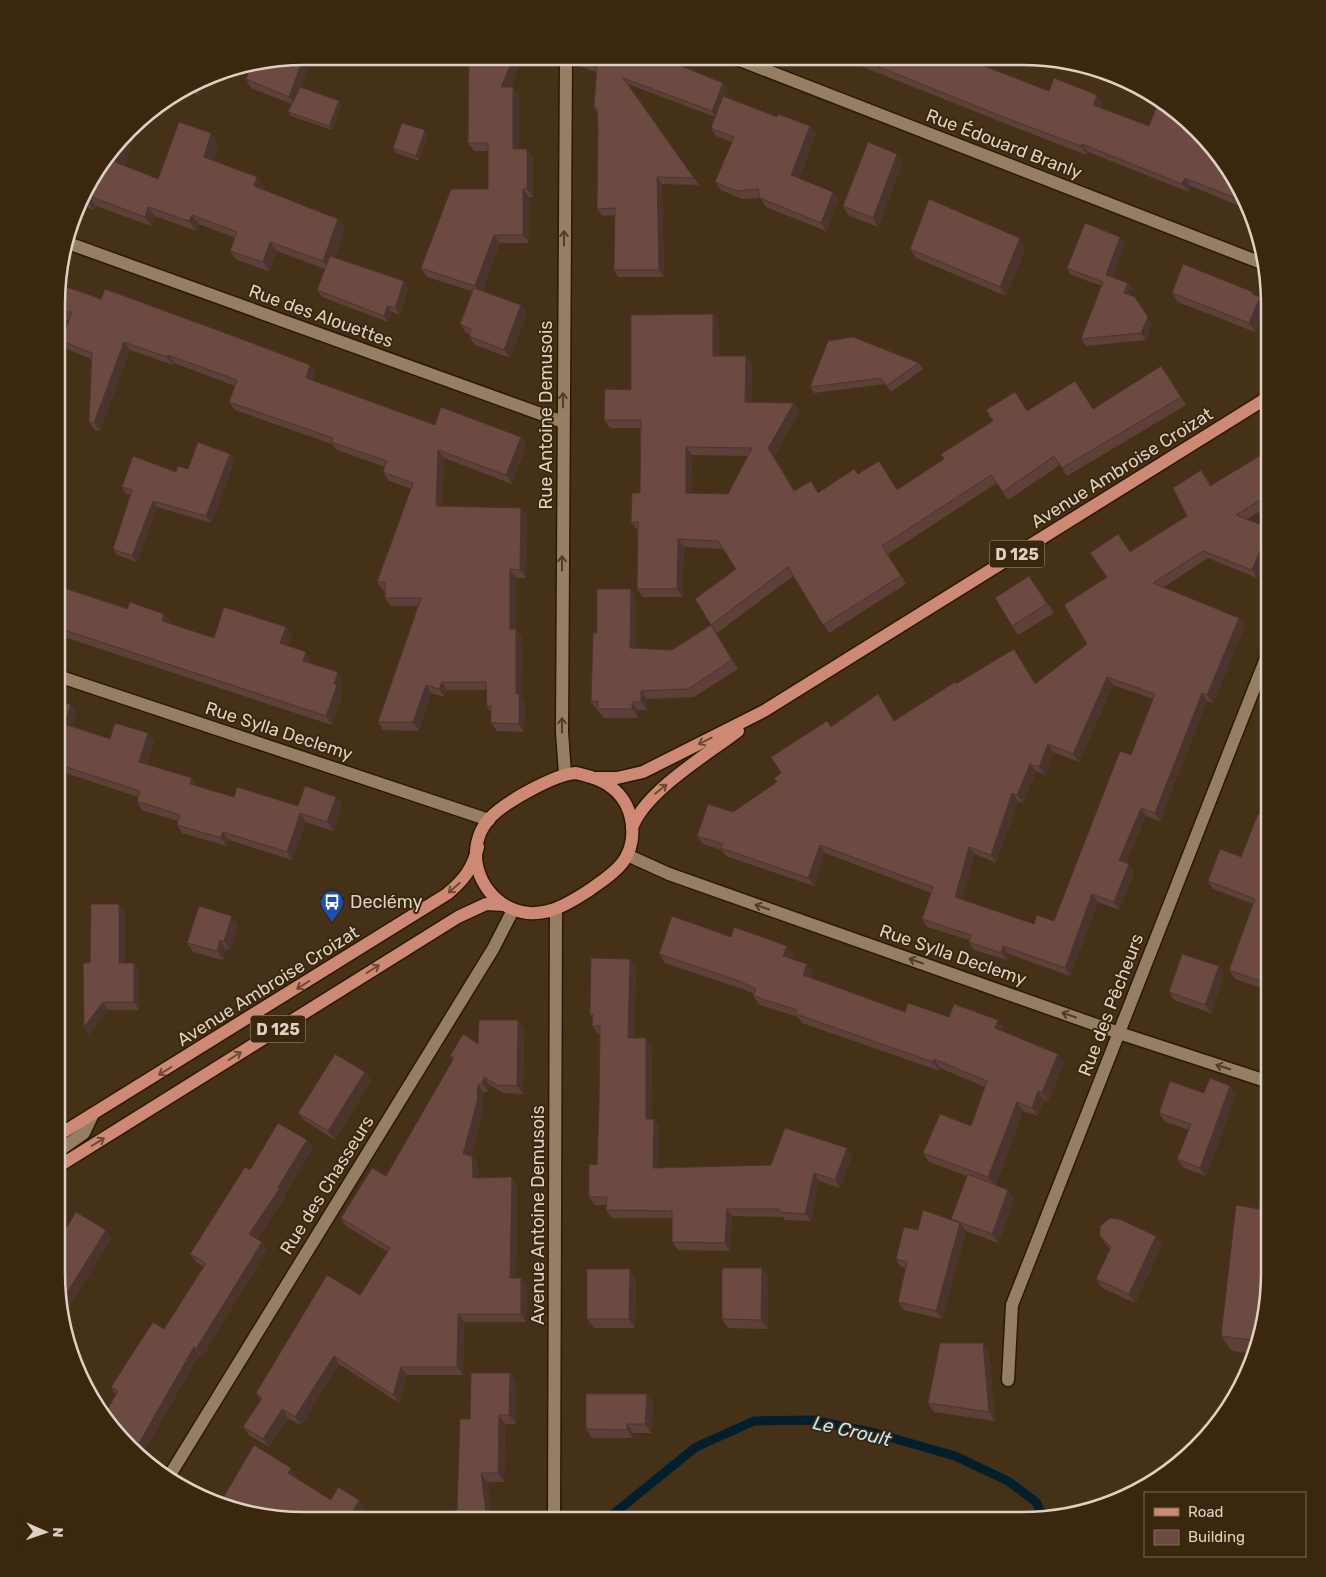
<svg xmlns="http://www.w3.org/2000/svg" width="1326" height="1577" viewBox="0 0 1326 1577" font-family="Rubik,sans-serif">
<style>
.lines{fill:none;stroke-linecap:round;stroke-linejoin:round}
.stream{stroke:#011f2c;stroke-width:9}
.street-casing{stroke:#2b1901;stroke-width:15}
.primary-casing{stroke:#2b1901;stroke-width:15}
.street{stroke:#957e63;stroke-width:12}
.primary{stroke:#cd8973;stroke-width:12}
.wall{fill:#5d4039;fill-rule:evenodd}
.shaded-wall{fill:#4c342e}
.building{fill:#6c4a42;stroke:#4c342e;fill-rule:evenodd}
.oneway{stroke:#513d22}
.oneway2{stroke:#6d4931}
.labels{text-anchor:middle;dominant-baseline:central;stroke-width:4;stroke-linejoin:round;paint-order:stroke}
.shield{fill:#3a270d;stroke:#ad9e8c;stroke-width:1}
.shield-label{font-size:16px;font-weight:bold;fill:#ded1c3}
.street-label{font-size:18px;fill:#ded1c3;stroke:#3a270d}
.poi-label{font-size:18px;fill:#ded1c3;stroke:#3a270d;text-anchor:start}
.water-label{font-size:19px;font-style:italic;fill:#bde9ff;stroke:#3a270d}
.rim{fill:none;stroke:#ded1c3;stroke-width:2.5}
</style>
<rect width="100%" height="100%" fill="#453118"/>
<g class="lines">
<!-- stream -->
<path class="stream" d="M606 1520 696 1447 754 1421 812 1420 875 1433 955 1456 1008 1481 1036 1502 1044 1519"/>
<!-- street casing -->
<g class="street-casing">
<g id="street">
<path d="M732 57 1264 264"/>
<path d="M68 243 563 422"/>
<path d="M58 676 489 820"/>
<path d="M565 774 562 732 566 57"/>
<path d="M627 855 669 874 1119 1033 1269 1082"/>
<path d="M57 1152 84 1133 93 1114"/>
<path d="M1008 1380 1012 1305 1270 648"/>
<path d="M168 1478 493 949 513 910"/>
<path d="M554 1520 556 910"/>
</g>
</g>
<!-- primary casing -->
<g class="primary-casing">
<g id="primary">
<path d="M576 773C588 776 601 779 611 787 634 804 639 839 623 862 615 873 602 881 591 889 567 905 540 922 510 908 477 892 464 848 489 819 503 803 555 774 576 773Z"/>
<path d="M594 778H617L643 772 764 711 1270 396"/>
<path d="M632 828C645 791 707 755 738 731"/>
<path d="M57 1136 447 894C464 880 473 868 478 847"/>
<path d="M56 1168 458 917 486 904 504 905"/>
</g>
</g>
<!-- street -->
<use href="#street" class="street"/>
<!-- primary -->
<use href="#primary" class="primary"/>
</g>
<!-- wall -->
<g class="wall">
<path d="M469 57H523L510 87 519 96V149L533 157V197H529V243H500L482 291 521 305 527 314 510 358 475 345 469 336V334L466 333 460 324 472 291 427 277 421 268 488 189V151H474L468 143Z"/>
<path d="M569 57 728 90 725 96 816 134 799 178 839 200 826 231 766 207 760 198 742 199 721 190 715 182 732 142 716 136 711 128 715 117 628 84 699 185 662 184 664 277H618L614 270 615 215 602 216 597 209 598 127V113L594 108 596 72 574 64Z"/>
<path d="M847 58H963L1049 91 1097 95 1103 104 1101 108 1236 180 1246 204V203L1244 208 1191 186 1189 192 1088 152 1087 155 1009 125 858 65 855 61Z"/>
<path d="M246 79 301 87 339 101 342 105 332 130 291 116 288 112 292 104 251 88Z"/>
<path d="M204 81 199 95 187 91Z"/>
<path d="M140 118 141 119 124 166 158 179 218 143 213 160 264 187 263 189 345 228 334 258 408 288 400 315 392 312 388 322 322 297 317 290 325 269 277 251 269 271 237 260 230 251 235 238 199 224 196 231 155 216 151 226 96 206 94 210 81 205 89 180Z"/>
<path d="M428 135 419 161 396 153 393 148Z"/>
<path d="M903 162 878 227 848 215 843 206Z"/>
<path d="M1120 237 1125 244 1112 277 1128 283 1132 289 1130 295 1152 324 1146 340 1086 346 1081 339 1102 286 1071 275 1067 268Z"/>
<path d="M1026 247 1006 296 916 258 910 249Z"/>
<path d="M58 284 101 299 310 365 316 373 313 381 435 425 521 437 526 445 512 484 444 458 442 506 521 508 527 516 526 578H516V629L522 637 521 698 525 702 524 732 497 731 491 723V713L487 706V690H447L444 697 431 693 419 731 383 730 378 722 418 606H391L385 598V590H383L377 582 411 489 389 481 383 472 385 467 337 450 332 444 235 410 229 402 235 386 174 363 173 365 130 350 100 431 95 430 89 422 91 359 67 349 61 341 69 320H58Z"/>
<path d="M1253 292 1256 296 1260 297 1266 306 1255 332 1178 302 1172 293Z"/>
<path d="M713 314 719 323V356H746L752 364 751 402 794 403 800 411 774 456 795 491 818 493 858 474 884 469 897 490 944 459 993 421 1015 392 1028 411 1081 390 1093 409 1167 374 1186 405 1067 476 1060 465 1008 500 997 483 888 554 906 584 829 633 793 576 717 633 738 669 694 697 647 699V710H638V718H604L591 702 597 633 636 597V649L672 650 711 625 736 569 723 549 684 547 682 597H643L637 589 638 530H637L631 522 640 493V428H610L604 420 631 390ZM692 455 748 456 728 494 691 493Z"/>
<path d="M919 363 923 369 891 392 885 384 814 393 810 387Z"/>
<path d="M230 454 235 460 211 523 157 507 137 562 117 555 113 549 131 495 126 494 122 487 188 469Z"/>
<path d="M1270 457V505L1247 519 1270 528V548L1257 578 1208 558 1164 587 1245 625 1213 703 1207 701 1160 821 1146 816 1126 863 1134 872 1119 910 1098 902 1070 976 1009 954 1007 960 974 950 969 942V940L927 927 922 919 931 893 825 853 814 886 726 856 722 850 703 844 697 836 777 782 781 773 831 726 878 694 895 721 956 684 1019 657 1036 684 1087 644 1107 577 1130 551 1187 516 1207 478 1211 485ZM1113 685 1153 699 1131 755 1054 921 1034 924 962 899 975 854 996 863 1018 801 1023 803 1036 771 1045 775 1053 752 1079 762Z"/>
<path d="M1035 584 1054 613 1018 635 1012 626Z"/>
<path d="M58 586 170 622V624L214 638 286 627 292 635 288 646 311 660 310 663 343 681 340 689 343 693 332 725 58 635Z"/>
<path d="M57 699 76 713 72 726 110 739 154 742 147 764 192 778 197 786 234 797 298 806 336 797 342 805 333 831 306 822 292 860 229 840 227 846 182 833 177 825 178 821 142 810 137 801 138 797 57 770Z"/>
<path d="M1270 751 1269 776 1263 767Z"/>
<path d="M1269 819V991L1235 979 1229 970 1253 904 1213 889 1208 881 1241 857Z"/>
<path d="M119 904 125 912V963H134L139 971V1010H108L89 1035 90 963Z"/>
<path d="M238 925 230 950 226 949 223 960 193 952 187 943Z"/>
<path d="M731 937 787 946 793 955 791 959 807 964 813 973 811 978 905 1012 949 1017 998 1020 1004 1029 1003 1031 1064 1063 1048 1101 1045 1100 1038 1116 1023 1111 995 1185 1014 1199 998 1243 966 1231 942 1319 904 1310 898 1302 905 1268 901 1267 896 1259 918 1230 951 1220V1219L967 1176 929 1162 923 1153 971 1126 985 1087 940 1068V1071L802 1023 798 1017 760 1005 753 996 754 994 745 990 665 963 659 954Z"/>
<path d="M630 959 636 967 634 1038H646L652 1046 651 1119H654L659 1127 658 1168 771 1165 847 1148 852 1156 840 1188 819 1181 811 1221 785 1220 783 1217 732 1216 730 1251 678 1250 672 1242V1218H612L606 1210V1205H595L589 1197 597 1165 599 1108 600 1034H598L592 1026V1018L590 1015Z"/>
<path d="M1219 966 1224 974 1211 1013 1174 1000 1169 992Z"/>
<path d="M524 1029 523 1094 503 1093 490 1085 488 1092H483V1110L471 1156 478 1164V1178L517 1185 516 1278H521L527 1286 526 1322H464L463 1375H407L399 1403 339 1364 301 1425 288 1418 269 1447 249 1435 243 1427 261 1400 256 1393 360 1295 388 1252 346 1226 341 1218 386 1176 453 1060 450 1056 478 1044Z"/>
<path d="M365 1072 371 1081 335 1140 305 1121 298 1113Z"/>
<path d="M1204 1093 1236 1094 1206 1176 1184 1168 1177 1159 1189 1130 1165 1122 1159 1113Z"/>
<path d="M313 1148 284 1195 286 1196 257 1239 262 1242 267 1250 202 1357 199 1355 144 1451 139 1449 136 1454 116 1395 111 1387 164 1329 203 1267 196 1262 190 1254 250 1170Z"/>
<path d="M1259 1209 1269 1289 1256 1354 1232 1351 1221 1336Z"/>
<path d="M1100 1236H1156L1162 1245 1135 1303 1102 1288 1096 1279 1110 1249 1106 1245Z"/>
<path d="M762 1268 768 1276V1329L728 1328 722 1319Z"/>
<path d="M636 1278 635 1328H594L587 1319Z"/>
<path d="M989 1351 995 1421 934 1412 928 1403Z"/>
<path d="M510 1373 516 1382V1424H505L504 1482H487L492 1520H438L457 1510 470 1419Z"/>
<path d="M653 1403 651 1433H633V1438H592L586 1429Z"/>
<path d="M297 1477 296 1478 331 1500 365 1509 360 1518 362 1520H288L225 1508Z"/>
</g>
<!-- shaded-wall -->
<g class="shaded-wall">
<path d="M304 56H313L295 105 289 97Z"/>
<path d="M514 57H523L507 96 501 87Z"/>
<path d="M204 81 199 95 196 90 198 85Z"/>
<path d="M723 83 728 90 716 118 712 111Z"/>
<path d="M513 87 519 96V157L513 149Z"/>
<path d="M1097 95 1103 104 1099 114 1093 105Z"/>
<path d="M339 101 342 105 332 130 329 126Z"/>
<path d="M140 118 141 119 122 172 115 162 124 138Z"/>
<path d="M810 126 816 134 797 183 791 175Z"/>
<path d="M425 130 428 135 419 161 416 156Z"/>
<path d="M211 133 218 143 211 167 204 157Z"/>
<path d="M1082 144 1088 152 1087 155 1081 146Z"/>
<path d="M527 149 533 157V197L527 189Z"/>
<path d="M897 154 903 162 878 227 873 218Z"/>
<path d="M257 177 264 187 260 195 254 186Z"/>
<path d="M657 177 662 184 664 277 659 270Z"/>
<path d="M1185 178 1191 186 1189 192 1182 184Z"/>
<path d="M523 189 529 197V243L523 235Z"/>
<path d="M833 192 839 200 826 231 821 223Z"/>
<path d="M1239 195 1246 203 1244 208 1238 199Z"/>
<path d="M89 196 96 206 94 210 88 201Z"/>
<path d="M148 207 155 216 151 226 145 217Z"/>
<path d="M192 215 199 224 196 231 189 221Z"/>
<path d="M338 219 345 228 329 270 323 261Z"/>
<path d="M494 235 500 243 481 294 475 286Z"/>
<path d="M1120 237 1125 244 1111 281 1106 275Z"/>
<path d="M1020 238 1026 247 1006 296 1000 287Z"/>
<path d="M270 242 277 251 269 271 263 262Z"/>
<path d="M404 281 408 288 400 315 395 308Z"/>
<path d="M1128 283 1132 289 1129 300 1124 293Z"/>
<path d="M1253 292 1259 300 1260 297 1266 306 1255 332 1249 323Z"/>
<path d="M1135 297 1152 324 1146 340 1141 333Z"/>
<path d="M521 305 527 314 510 358 504 350Z"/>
<path d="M387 306 392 312 388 322 384 316Z"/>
<path d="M713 314 719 323V364L713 356Z"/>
<path d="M124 342 130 350 100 431 94 423Z"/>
<path d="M168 355 174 363 173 365 167 357Z"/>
<path d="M746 356 752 364 751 411 745 402Z"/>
<path d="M310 365 316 373 311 386 306 378Z"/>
<path d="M794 403 800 411 774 456 800 499 768 448Z"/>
<path d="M521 437 526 445 512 484 506 475Z"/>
<path d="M686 447 692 455 691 501 686 493Z"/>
<path d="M438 450 444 458 442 514 436 506Z"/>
<path d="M230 454 235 460 211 523 206 516Z"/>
<path d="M153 501 157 507 137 562 132 556Z"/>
<path d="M521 508 527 516 526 578 520 570Z"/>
<path d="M1269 528 1270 548 1257 578 1252 570Z"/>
<path d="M678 539 684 547 682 597 677 589Z"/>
<path d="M510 569 516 578V629L522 637 521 698 525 702 524 732 519 724 516 694 510 629Z"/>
<path d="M631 589 636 597V657L630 648Z"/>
<path d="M164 614 170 622 168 629 162 621Z"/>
<path d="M1239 618 1245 625 1213 703 1207 695Z"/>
<path d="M711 625 717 633 738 669 732 660Z"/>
<path d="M286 627 292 635 286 651 280 643Z"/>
<path d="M306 652 311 660 308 669 303 661Z"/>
<path d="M338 672 343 681 340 689 343 693 332 725 326 716 334 684Z"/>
<path d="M1107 677 1113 685 1079 762 1073 754Z"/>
<path d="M442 682 447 690 444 697 439 689Z"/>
<path d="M426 685 431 693 419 731 413 722Z"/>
<path d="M641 691 647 699V710L641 702Z"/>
<path d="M1202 693 1207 701 1160 821 1155 813Z"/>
<path d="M878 694 884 702 900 729 894 721Z"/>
<path d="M632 702 638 710V718L632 709Z"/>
<path d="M71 705 76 713 70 732 64 724Z"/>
<path d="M148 733 154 742 145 770 139 762Z"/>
<path d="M1048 744 1053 752 1045 775 1039 767Z"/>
<path d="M1030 764 1036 771 1023 803 1017 795Z"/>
<path d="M192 778 197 787 190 784Z"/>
<path d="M1012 793 1018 801 996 863 991 855Z"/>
<path d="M336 797 342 805 333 831 327 822Z"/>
<path d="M1141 808 1146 816 1124 868 1119 860Z"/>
<path d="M300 813 306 822 292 860 287 852Z"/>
<path d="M223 832 229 840 227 846 221 838Z"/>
<path d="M820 845 825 853 814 886 808 878Z"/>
<path d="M969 847 975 854 961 904 955 897Z"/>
<path d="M1129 864 1134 872 1119 910 1114 902Z"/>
<path d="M1092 894 1098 902 1070 976 1065 968Z"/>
<path d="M119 904 125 912V971L119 963Z"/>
<path d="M232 916 238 925 230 950 224 941Z"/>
<path d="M220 940 226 949 223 960 217 951Z"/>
<path d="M787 946 793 955 789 965 783 956Z"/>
<path d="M1003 946 1009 954 1007 960 1001 953Z"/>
<path d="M630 959 636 967 634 1046 628 1038Z"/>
<path d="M134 963 139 971V1010L134 1002Z"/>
<path d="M807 964 813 973 809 984 803 975Z"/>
<path d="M1219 966 1224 974 1211 1013 1205 1005Z"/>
<path d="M103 1002 108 1010 89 1035 84 1027Z"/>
<path d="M518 1020 524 1029 523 1094 517 1086Z"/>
<path d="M998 1020 1004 1029 1001 1037 995 1028Z"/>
<path d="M646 1038 652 1046 651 1127 646 1119Z"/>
<path d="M1058 1054 1064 1063 1048 1101 1042 1092Z"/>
<path d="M934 1059 940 1068V1071L933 1062Z"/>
<path d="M365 1072 371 1081 335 1140 328 1131Z"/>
<path d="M484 1077 490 1085 488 1092 482 1084Z"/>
<path d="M478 1084 483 1092V1110L469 1162 463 1154Z"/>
<path d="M1230 1086 1236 1094 1206 1176 1200 1168Z"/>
<path d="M1038 1091 1045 1100 1038 1116 1032 1108Z"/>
<path d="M1017 1102 1023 1111 994 1186 988 1177Z"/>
<path d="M654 1119 659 1127 658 1176 653 1168Z"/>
<path d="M307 1140 313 1148 284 1195 286 1196 255 1242 249 1234Z"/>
<path d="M847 1148 852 1156 840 1188 835 1180Z"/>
<path d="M472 1156 478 1164 479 1186 473 1178Z"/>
<path d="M814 1173 819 1181 811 1221 805 1214Z"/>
<path d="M512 1177 517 1185 516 1286 510 1278Z"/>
<path d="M1008 1190 1014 1199 998 1243 992 1234Z"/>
<path d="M727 1209 732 1216 730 1251 725 1243Z"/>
<path d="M960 1223 966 1231 942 1319 936 1311Z"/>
<path d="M106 1230 112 1238 67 1311 72 1319 64 1333 60 1304Z"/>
<path d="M1156 1236 1162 1245 1135 1303 1129 1294Z"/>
<path d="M262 1242 267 1250 202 1357 196 1349Z"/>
<path d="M762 1268 768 1276V1329L761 1320Z"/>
<path d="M630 1269 636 1278 635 1328 629 1319Z"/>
<path d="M521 1278 527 1286 526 1322 521 1314Z"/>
<path d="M458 1314 464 1322 463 1375 457 1367Z"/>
<path d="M983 1343 989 1351 995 1421 989 1412Z"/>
<path d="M194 1347 199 1355 144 1451 139 1443Z"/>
<path d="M334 1356 339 1364 301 1425 295 1417Z"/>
<path d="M401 1367 407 1375 399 1403 393 1395Z"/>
<path d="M510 1373 516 1382V1424L509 1415Z"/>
<path d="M647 1394 653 1403 651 1433 645 1424Z"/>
<path d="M282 1409 288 1418 269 1447 263 1439Z"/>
<path d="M499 1415 505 1424 504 1482 498 1473Z"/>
<path d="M627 1424 633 1433V1438L627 1430Z"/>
<path d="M134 1440 139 1449 136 1454 129 1448Z"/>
<path d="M291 1468 297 1477 294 1482 288 1473Z"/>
<path d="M481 1473 487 1482 492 1520H487Z"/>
<path d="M359 1500 365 1509 359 1520 352 1513Z"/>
<path d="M268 1510 273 1517 264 1516Z"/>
</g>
<!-- building -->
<g class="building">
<path d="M304 56 289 97 246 79 251 65Z"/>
<path d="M469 57H514L501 87H513V149H527V189H523V235H494L475 286 421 268 451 189H488V143H468Z"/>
<path d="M569 57H659L723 83 712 111 623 78 694 178 657 177 659 270H614L615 208 597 209 598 127 597 108H594L597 67Z"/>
<path d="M857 58H963L1049 91 1054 78 1097 95 1093 105 1149 126 1158 103 1171 108 1197 129 1236 180 1243 196 1239 195 1238 199 1185 178 1182 184 1082 144 1081 146 1003 117Z"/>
<path d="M198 85 196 90 191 89Z"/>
<path d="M300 87 339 101 329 126 288 112Z"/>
<path d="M723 96 777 117 778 114 810 126 791 175 833 192 821 223 760 198 758 189 736 191 715 182 734 137 711 128Z"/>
<path d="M179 122 211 133 204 157 257 177 254 186 338 219 323 261 270 242 263 262 230 251 237 232 192 215 189 221 148 207 145 217 89 196 88 201 83 199 89 180 124 138 115 162 158 179Z"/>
<path d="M402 123 425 130 416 156 393 148Z"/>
<path d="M868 142 897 154 873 218 843 206Z"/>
<path d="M929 199 1020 238 1000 287 910 249Z"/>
<path d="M1085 223 1120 237 1106 275 1128 283 1124 293 1135 297 1148 317 1141 333 1081 339 1103 282 1067 268Z"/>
<path d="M330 256 404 281 395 308 387 306 384 316 317 290Z"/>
<path d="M1183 264 1253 292 1252 294 1260 297 1249 323 1172 293Z"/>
<path d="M58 284 101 299 105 289 236 337 310 365 306 378 435 425 441 407 521 437 506 475 438 450 436 506 521 508 520 570 510 569V629H516V694H519V724L491 723V706H487L486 682H442L439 689 426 685 413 722H378L421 598H385V582H377L413 483 383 472 387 461 331 442 333 438 229 402 237 380 168 355 167 357 124 342 94 423 89 422 92 353 61 341 72 312H58Z"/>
<path d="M474 288 521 305 504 350 469 336 471 329 460 324Z"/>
<path d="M713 314V356H746L745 402 794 403 768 448 794 491 811 481 818 493 854 469 858 474 879 461 897 490 944 459 941 454 993 421 986 410 1015 392 1027 411 1075 381 1093 409 1161 366 1181 397 1062 468 1054 456 1003 492 991 475 882 546 901 576 823 625 788 567 711 625 732 660 688 689 641 691V702H632V709H598V701L591 702 593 633H597V589H631L630 648 672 650 711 625 695 599 736 569 718 541 678 539 677 589H637L638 522H631L632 493H640L641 420H604L605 389 631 390V315ZM686 447 752 448 728 494 686 493Z"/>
<path d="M853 337 919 363 886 386 881 378 810 387 828 341Z"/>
<path d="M198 442 230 454 206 516 153 501 132 556 113 549 132 490 122 487 133 456 176 472 178 466 188 469Z"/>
<path d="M1266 452 1270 458V494L1236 515 1269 528 1252 570 1203 551 1153 583 1239 618 1207 695 1202 693 1155 813 1141 808 1119 860 1129 864 1114 902 1092 894 1065 968 1003 946 1001 953 969 942 971 935 922 919 933 887 820 845 808 878 721 848 723 844 697 836 708 804 733 812 777 782 774 778 781 773 771 757 827 721 831 727 878 694 894 721 955 682 956 684 1014 649 1035 684 1087 644 1064 605 1107 577 1090 553 1118 534 1130 552 1187 516 1173 488 1201 470 1210 486ZM1107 677 1155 694 1131 755 1120 751 1054 921 1037 915 1034 924 955 897 969 847 991 855 1012 793 1017 795 1030 764 1039 767 1048 744 1073 754Z"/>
<path d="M1029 576 1047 604 1012 626 995 598Z"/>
<path d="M58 586 127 609 130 602 164 614 162 621 214 638 224 607 286 627 280 643 306 652 303 661 338 672 334 684 337 685 326 716 58 628Z"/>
<path d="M57 699 71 705 64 724 110 739 115 723 148 733 139 762 192 778 190 784 234 797 237 787 298 806 305 786 336 797 327 822 300 813 287 852 223 832 221 838 177 825 180 815 137 801 140 791 57 764Z"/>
<path d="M1270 751 1269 769 1263 767Z"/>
<path d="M1258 814 1269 819V984L1229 970 1255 899 1208 881 1220 849 1241 857Z"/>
<path d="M91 904H119V963H134V1002H103L84 1027 83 963H90Z"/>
<path d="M199 906 232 916 224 941 220 940 217 951 187 943Z"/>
<path d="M672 916 731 937 734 927 787 946 783 956 807 964 803 975 905 1012 908 1003 949 1017 954 1004 998 1020 995 1028 1058 1054 1042 1092 1038 1091 1032 1108 1017 1102 988 1177 923 1153 940 1114 971 1126 987 1081 934 1059 933 1062 796 1014 797 1010 753 996 756 989 739 981 659 954Z"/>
<path d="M1182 954 1219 966 1205 1005 1169 992Z"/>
<path d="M591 958 630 959 628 1038H646V1119H654L653 1168 771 1165 785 1128 847 1148 835 1180 814 1173 805 1214 779 1212V1209H727L725 1243 672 1242V1211L606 1210 607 1197H589V1164L597 1165 599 1108 600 1026H592L593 1015H590Z"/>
<path d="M479 1020H518L517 1086 497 1085 484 1077 482 1084H478L477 1102 463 1154 472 1156 473 1178 512 1177 510 1278H521V1314H458L457 1367H401L393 1395 334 1356 295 1417 282 1409 263 1439 243 1427 262 1398 256 1393 327 1275 360 1295 390 1248 341 1218 372 1168 386 1176 454 1058 450 1056 463 1034 478 1044Z"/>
<path d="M335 1054 365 1072 328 1131 298 1113Z"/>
<path d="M1210 1078 1230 1086 1200 1168 1177 1159 1191 1124 1159 1113 1170 1081 1204 1093Z"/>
<path d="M278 1123 307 1140 278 1187 280 1188 249 1234 262 1242 196 1349 194 1347 139 1443 134 1440 129 1448 104 1415 118 1391 111 1387 153 1322 164 1329 205 1265 204 1262 190 1254 245 1167 250 1170Z"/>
<path d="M968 1174 1008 1190 992 1234 951 1219Z"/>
<path d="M1261 1191 1269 1192V1289L1259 1341 1221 1336 1236 1205 1259 1209Z"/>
<path d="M923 1210 960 1223 936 1311 898 1302 907 1262 896 1259 904 1227 918 1230Z"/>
<path d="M76 1212 106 1230 60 1304 56 1273V1245Z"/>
<path d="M1110 1218 1119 1219 1156 1236 1129 1294 1096 1279 1111 1247 1100 1236V1226Z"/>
<path d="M722 1268H762L761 1320 722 1319Z"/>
<path d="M587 1269H630L629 1319H587Z"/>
<path d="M61 1307 66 1310 62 1317Z"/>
<path d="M940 1343H983L989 1412 928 1403Z"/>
<path d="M471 1373H510L509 1415H499L498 1473H481L487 1520H438L437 1513 457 1510 460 1419H470Z"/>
<path d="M586 1394H647L645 1424H627V1430L586 1429Z"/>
<path d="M254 1445 291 1468 288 1473 331 1500 338 1487 359 1500 352 1513 361 1518V1520H288L283 1519 268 1510 264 1516 225 1508 219 1505Z"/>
</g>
<!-- one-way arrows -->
<defs><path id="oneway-shaft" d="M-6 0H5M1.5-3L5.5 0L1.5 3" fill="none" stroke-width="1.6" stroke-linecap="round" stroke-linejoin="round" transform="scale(1.25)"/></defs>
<g class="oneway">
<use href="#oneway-shaft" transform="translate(564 238) rotate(-90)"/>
<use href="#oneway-shaft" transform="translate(563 400) rotate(-90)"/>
<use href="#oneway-shaft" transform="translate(562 563) rotate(-90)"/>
<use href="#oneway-shaft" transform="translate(562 725) rotate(-90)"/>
<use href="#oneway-shaft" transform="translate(762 907) rotate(-161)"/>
<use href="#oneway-shaft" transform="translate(916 961) rotate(-161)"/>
<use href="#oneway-shaft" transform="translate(1069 1015) rotate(-161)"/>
<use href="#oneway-shaft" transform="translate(1223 1067) rotate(-162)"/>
</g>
<g class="oneway2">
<use href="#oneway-shaft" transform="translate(705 741) rotate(153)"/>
<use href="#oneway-shaft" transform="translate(661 789) rotate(-39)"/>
<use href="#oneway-shaft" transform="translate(454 888) rotate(139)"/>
<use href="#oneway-shaft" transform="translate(373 969) rotate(-32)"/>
<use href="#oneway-shaft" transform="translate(303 985) rotate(148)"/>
<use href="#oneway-shaft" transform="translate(235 1056) rotate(-32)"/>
<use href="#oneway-shaft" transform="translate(165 1071) rotate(148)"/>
<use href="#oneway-shaft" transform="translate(98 1142) rotate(-32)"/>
</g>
<!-- icons -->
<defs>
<g id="bus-pin" transform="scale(1.25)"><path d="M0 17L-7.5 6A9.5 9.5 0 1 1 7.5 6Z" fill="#1a4fb4" stroke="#3a270d"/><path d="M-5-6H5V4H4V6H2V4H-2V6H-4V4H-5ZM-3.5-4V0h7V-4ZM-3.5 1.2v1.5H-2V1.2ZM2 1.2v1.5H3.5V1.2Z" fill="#fff"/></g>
</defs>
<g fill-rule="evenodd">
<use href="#bus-pin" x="332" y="902"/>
</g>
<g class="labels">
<!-- shield labels -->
<g class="shield">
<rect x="989.5" y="540.5" width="55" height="27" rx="4"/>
<rect x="250.5" y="1015.5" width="55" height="27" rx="4"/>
</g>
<g class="shield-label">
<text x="1017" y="554">D 125</text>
<text x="278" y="1029">D 125</text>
</g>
<!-- street labels -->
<g class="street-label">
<text transform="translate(1004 144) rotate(21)">Rue Édouard Branly</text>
<text transform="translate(321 316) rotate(20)">Rue des Alouettes</text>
<text transform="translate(546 415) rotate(-90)">Rue Antoine Demusois</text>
<text transform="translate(1122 468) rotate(-32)">Avenue Ambroise Croizat</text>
<text transform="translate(279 731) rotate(18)">Rue Sylla Declemy</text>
<text transform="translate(953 955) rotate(19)">Rue Sylla Declemy</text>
<text transform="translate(268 986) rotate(-32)">Avenue Ambroise Croizat</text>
<text transform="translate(1111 1005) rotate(-69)">Rue des Pêcheurs</text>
<text transform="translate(327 1185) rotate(-58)">Rue des Chasseurs</text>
<text transform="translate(538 1215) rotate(-90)">Avenue Antoine Demusois</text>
</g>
<!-- poi labels -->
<g class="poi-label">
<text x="350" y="902">Declémy</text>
</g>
<!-- water labels -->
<g class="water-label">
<text transform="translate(852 1431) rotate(13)">Le Croult</text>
</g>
</g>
<!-- crop -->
<path d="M0 0H1326V1577H0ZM304 65H1022A239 239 0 0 1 1261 304V1273A239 239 0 0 1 1022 1512H304A239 239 0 0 1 65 1273V304A239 239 0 0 1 304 65Z" fill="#3a270d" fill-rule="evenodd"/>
<path class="rim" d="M304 65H1022A239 239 0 0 1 1261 304V1273A239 239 0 0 1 1022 1512H304A239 239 0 0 1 65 1273V304A239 239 0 0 1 304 65Z"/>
<!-- legend -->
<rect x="1144" y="1492" width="162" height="65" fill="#3a270d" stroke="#7c6b56"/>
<rect x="1154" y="1508" width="25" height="8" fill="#cd8973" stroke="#7c6b56"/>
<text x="1188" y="1517" font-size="15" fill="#ded1c3">Road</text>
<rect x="1154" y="1530" width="25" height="15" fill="#6c4a42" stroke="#7c6b56"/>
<text x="1188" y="1542" font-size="15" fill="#ded1c3">Building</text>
<!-- north arrow -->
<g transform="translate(45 1532) rotate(92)" stroke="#3a270d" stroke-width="4" paint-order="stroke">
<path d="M0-4L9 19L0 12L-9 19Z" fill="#ded1c3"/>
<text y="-8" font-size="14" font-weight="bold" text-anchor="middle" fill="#ded1c3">N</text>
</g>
</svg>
